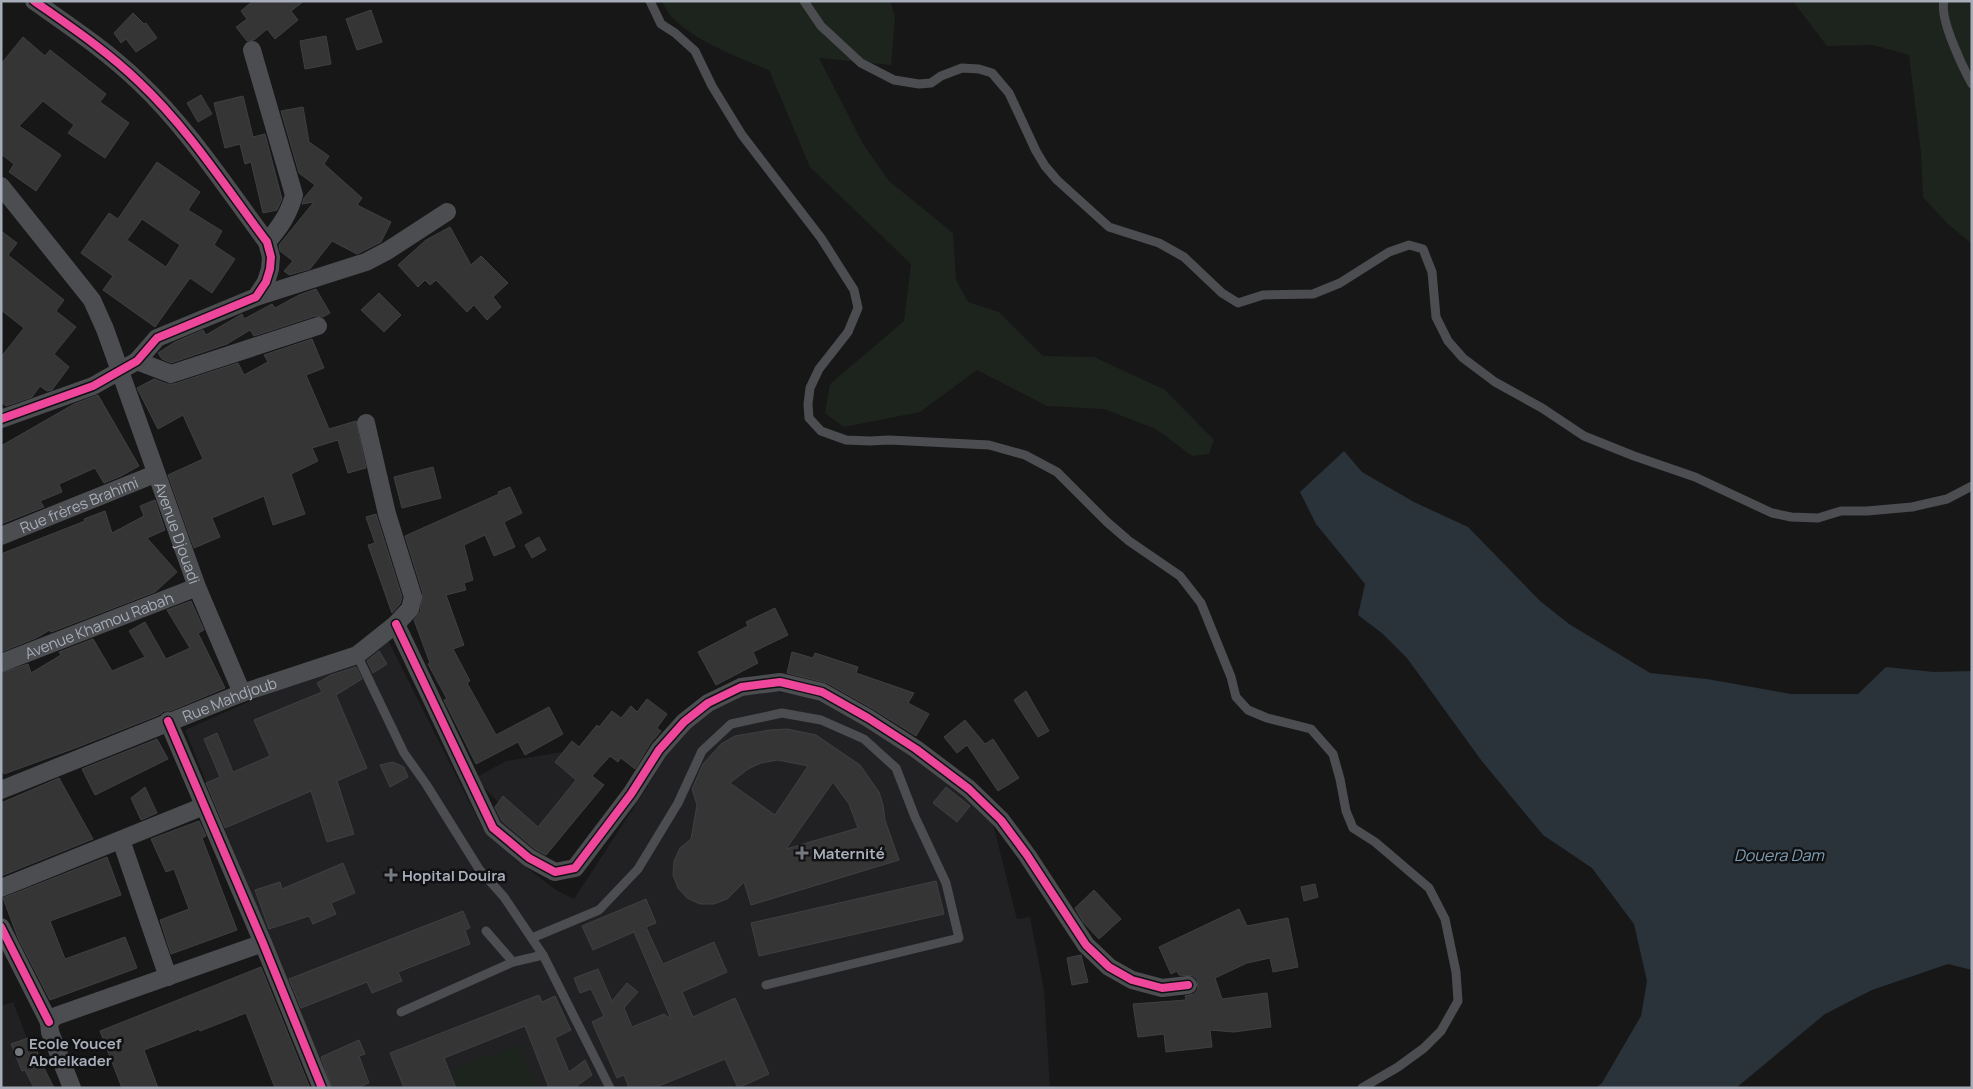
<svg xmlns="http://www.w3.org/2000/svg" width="1973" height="1089" viewBox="0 0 1973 1089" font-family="Manrope,sans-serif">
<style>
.built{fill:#212123}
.green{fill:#1d241e}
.water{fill:#2a333a}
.building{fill:#353536;stroke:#3f4043;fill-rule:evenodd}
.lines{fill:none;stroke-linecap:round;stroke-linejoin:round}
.lane{stroke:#4b4d50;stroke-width:9}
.street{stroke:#4b4d50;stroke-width:18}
.cycleway-casing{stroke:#111113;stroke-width:11}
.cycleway{stroke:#ed469a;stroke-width:8}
.poi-dot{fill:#757980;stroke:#111113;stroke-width:2}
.labels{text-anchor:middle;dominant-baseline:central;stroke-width:5;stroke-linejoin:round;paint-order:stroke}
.street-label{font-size:15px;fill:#a8aeb9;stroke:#111113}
.poi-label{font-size:15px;font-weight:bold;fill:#a8aeb9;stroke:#111113;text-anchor:start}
.water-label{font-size:16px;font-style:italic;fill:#7e9fb4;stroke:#111113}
</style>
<rect width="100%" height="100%" fill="#171717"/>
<!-- built -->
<g class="built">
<path d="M388 640 482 827 518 861 556 890 574 899 649 784 674 742 694 719 740 695 771 691 804 696 835 706 868 724 991 816 1017 919 1030 917 1044 990 1050 1088H330L185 730Z"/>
<path d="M572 741 602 765 592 776 604 785 543 859 489 813 498 802 475 778 506 761 563 752Z"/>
<path d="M13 1002 27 1038 31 1037 43 1064 44 1088H1V1006Z"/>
</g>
<!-- green -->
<g class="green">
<path d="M662 1H890L895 16 891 65 819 58 863 144 889 181 953 233 956 280 968 302 999 312 1043 356 1094 357 1165 390 1214 440 1209 454 1192 456 1156 429 1104 409 1047 406 977 370 920 412 844 427 825 413 830 384 904 321 911 264 810 167 769 70C740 58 673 34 662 1Z"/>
<path d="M1793 1H1972V244L1947 223 1923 197 1921 153 1909 55 1873 45 1827 46Z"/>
<path d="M519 1044 537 1088H457L451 1070Z"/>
</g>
<!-- water -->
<path class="water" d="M1344 451 1362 472 1414 502 1468 527 1540 601 1569 624 1650 673 1707 679 1791 694H1858L1886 667 1934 672 1972 671V970L1948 964 1872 990 1825 1014 1736 1088H1596L1602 1083 1641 1016 1647 981 1634 924 1592 868 1543 835 1481 760 1407 658 1383 634 1358 615 1365 584 1316 524 1300 492Z"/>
<!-- building -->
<g class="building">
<path d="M253 1H304L291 11 298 20 275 39 267 29 254 40 247 41 236 27 247 19 241 11Z"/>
<path d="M371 10 382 42 357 50 346 19Z"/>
<path d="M133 13 144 24 146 23 157 38 136 52 126 39 121 43 114 33Z"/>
<path d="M326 36 331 64 305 69 300 41Z"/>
<path d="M23 37 45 56 50 50 106 94 100 102 129 123 105 158 68 133 74 125 43 101 19 126 61 155 36 191 9 172 14 164 1 154V64Z"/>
<path d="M201 95 212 114 198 122 187 103Z"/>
<path d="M243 96 253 137 265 134 282 199 277 210 263 213 251 162 245 164 240 144 225 148 214 103Z"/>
<path d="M303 107 309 142 329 156 324 164 362 198 357 205 391 222 381 242 357 254 332 241 310 269 289 275 284 271 293 261 280 251 279 245 314 202 302 204 304 198 315 185 299 173 281 111Z"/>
<path d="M157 162 200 192 188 210 222 231 214 245 235 259 212 293 190 278 155 327 103 290 113 276 81 253 109 213 118 219ZM142 219 180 245 166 267 127 240Z"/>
<path d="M450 227 471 265 481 256 508 283 493 297 501 307 487 320 474 305 467 312 436 280 430 285 425 280 418 287 398 265 426 240Z"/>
<path d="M1 231 17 243 8 255 64 300 56 311 76 327 54 354 69 367 52 390 47 391 40 386 32 397 6 406 1 402V357L24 328 1 310Z"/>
<path d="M316 289 330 313 323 317 315 316 254 336 250 330 227 344 171 363 162 359 158 353 175 342 203 330 206 335 242 314 244 319 272 304 275 308 299 295Z"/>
<path d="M379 293 401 315 384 332 361 310Z"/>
<path d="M312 339 324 368 306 375 329 429 356 421 366 468 348 473 338 440 312 448 318 461 291 474 305 514 273 525 264 496 212 518 220 537 194 548 168 475 203 459 183 415 158 429 137 388 154 379 167 384H174L238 363 244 375 268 362 264 355Z"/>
<path d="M98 395 139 466 121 476 104 483 95 468 59 484 62 492 40 501 44 507 1 524V446L74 404Z"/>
<path d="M433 467 441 498 402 508 394 477Z"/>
<path d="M510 487 522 513 504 522 515 547 494 556 485 535 464 545 473 580 464 583 466 590 446 595 464 645 453 649 470 681 467 683 496 735 549 707 563 734 525 755 518 742 476 764 444 700 447 699 428 664 430 663 414 620 420 612 423 594 405 536 499 494 498 492Z"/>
<path d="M155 500 165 530 147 538 177 572 155 592 51 632 50 630 36 638 1 652V554L85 521 84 519 105 511 112 533 144 516 140 506Z"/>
<path d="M376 514 402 597 400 604 392 613 368 545 375 543 366 517Z"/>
<path d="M539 537 546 550 532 558 525 545Z"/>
<path d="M191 601 204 630 198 633 225 688 170 711H164L159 715 78 747 4 774 1 766V673L28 664 31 673 61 655 59 652 93 639 112 671 145 657 129 631 145 622 166 659 190 648 167 610Z"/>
<path d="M775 608 788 635 753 652 758 663 716 685 698 652 748 626 746 622Z"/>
<path d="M379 651 387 664 373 673 367 661Z"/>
<path d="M792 652 813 658 815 653 858 667 856 673 914 693 908 703 929 714 916 736 873 709 827 683 787 673Z"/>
<path d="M356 667 362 679 336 695 367 768 337 781 354 834 327 842 311 791 225 828 206 783 220 777 204 739 217 733 233 772 270 756 254 720 322 692 317 683 331 675Z"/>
<path d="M1026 691 1049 731 1038 737 1014 700Z"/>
<path d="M647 699 667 714 657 728 661 731 650 744 635 769 621 758 618 762 610 756 592 776 604 785 546 855 535 849 502 821 495 807 503 796 538 827 576 780 555 762 572 741 579 747 597 725 599 727 612 711 621 718 631 706 637 712Z"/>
<path d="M965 720 985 744 993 739 1019 778 998 791 967 745 957 753 944 737Z"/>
<path d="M787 729 816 735 860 765 879 792 883 805 885 820 899 860 751 905 744 882 727 899 714 904H700L687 898 678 888 673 875 674 861 680 848 691 839 697 805 692 789 703 764 721 744 735 736 770 730ZM778 760 808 766 775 815 730 783 748 769 761 763ZM833 782 849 804 858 828 786 849Z"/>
<path d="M157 739 168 759 95 795 82 769Z"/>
<path d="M393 762 404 767 408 777 390 787 380 765Z"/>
<path d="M59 778 93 839 1 876V803Z"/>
<path d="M145 787 157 813 141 820 131 798Z"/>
<path d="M946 787 970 806 957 822 933 803Z"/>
<path d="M199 821 206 836 202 838 237 930 171 954 160 920 189 909 174 869 166 872 151 839Z"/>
<path d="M107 857 121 895 50 921 65 959 125 937 137 968 50 1000 18 938 3 898Z"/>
<path d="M343 863 355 893 331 903 336 914 313 924 309 916 269 929 255 890 280 882 282 889Z"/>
<path d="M936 881 944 914 759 956 751 923Z"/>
<path d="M1315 884 1318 897 1304 901 1301 887Z"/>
<path d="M1094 890 1121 919 1099 939 1083 922 1075 908Z"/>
<path d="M646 899 656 923 646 927 663 964 714 942 727 972 682 992 693 1017 735 998 769 1074 738 1088 725 1059 654 1088H629L624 1075 617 1078 592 1022 604 1016 591 989 580 993 574 978 598 969 612 1001 627 983 638 992 624 1008 632 1027 664 1014 671 1019 634 932 593 950 582 926Z"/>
<path d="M1239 909 1247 926 1288 918 1298 967 1273 972 1270 958 1247 963 1215 978 1222 999 1267 993 1271 1027 1234 1032 1210 1030 1212 1047 1166 1052 1164 1034 1138 1037 1133 1004 1186 1000 1185 996 1194 994 1198 989 1197 979 1193 976 1179 975 1177 971 1171 974 1159 947Z"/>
<path d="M463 911 470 928 465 930 470 944 398 972 402 981 372 993 367 982 301 1008 289 979Z"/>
<path d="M1081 955 1088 982 1072 985 1067 958Z"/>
<path d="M261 967 310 1088H275L246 1013 200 1031 199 1029 144 1050 158 1088H122L100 1031Z"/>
<path d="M539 995 542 1002 555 996 571 1030 555 1038 569 1072 585 1060 592 1075 574 1088H549L525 1026 444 1058 456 1088H404L390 1053Z"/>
<path d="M31 1037 46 1072 54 1088H34L25 1070 22 1071 11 1044Z"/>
<path d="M359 1040 365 1054 359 1056 369 1083 357 1088H332L321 1057Z"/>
</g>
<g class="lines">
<!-- lane -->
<g class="lane">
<path d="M650 1 661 24 675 33 695 51 712 86 742 135 821 238 854 290 858 308 848 332 819 369 810 388 808 404 809 418 821 431 846 440 870 441 889 440 989 445 1025 455 1057 472 1107 522 1129 541 1180 576 1201 603 1231 677 1236 697 1248 710 1267 718 1311 729 1333 754 1340 779 1346 811 1353 828 1375 842 1429 888 1445 919 1456 972 1458 1001 1441 1031 1424 1048 1398 1067 1362 1088"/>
<path d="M804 1 821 26 861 63 894 80 919 84 931 83 941 76 962 68 979 69 992 73 1009 93 1036 151 1045 166 1057 180 1109 227 1159 243 1184 257 1222 293 1238 303 1263 295 1313 294 1340 283 1389 252 1409 245 1423 249 1432 272 1436 317 1448 341 1463 358 1495 382 1542 408 1584 436 1634 456 1695 477 1772 513 1791 517 1818 518 1841 511H1867L1912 507 1947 499 1972 486"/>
<path d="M1944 1C1939 18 1963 68 1972 84"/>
<path d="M357 655 404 753 426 784 479 869 504 897 543 955 610 1088"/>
<path d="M486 931 513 962"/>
<path d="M532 938 599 910 638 869 678 803 702 751 731 724 782 713 821 720 864 739 896 768 915 817 946 883 959 938 766 985"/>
<path d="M401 1012 513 962 543 955"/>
</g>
<!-- street -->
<g class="street">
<path d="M252 50 294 195C289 214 280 227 267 242"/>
<path id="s1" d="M1 186 92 300 105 329 197 587 242 693"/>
<path d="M256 297 366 262 387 251 447 212"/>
<path d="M137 361 171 374 318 326"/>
<path d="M1 419 93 386 137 361 157 338 256 297 266 282 270 269 271 257 267 242C227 189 188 128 139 82 107 51 71 27 34 1"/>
<path id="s2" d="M1 536 155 474"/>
<path d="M396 624 493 828 529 858 555 872 575 868 631 794 659 750 684 722 708 703 741 687 780 682 822 692 868 718 916 749 969 789 1001 820 1027 855 1086 945 1109 967 1132 980 1162 988 1188 985"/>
<path id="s3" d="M1 663 197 587"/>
<path d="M168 721 263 943 322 1088"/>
<path id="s4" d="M1 790 242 693 357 655 396 624 410 609 413 597 387 514 366 423"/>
<path d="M121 840 168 977"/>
<path d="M1 888 204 806"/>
<path d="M1 927 49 1022"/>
<path d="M72 1088 50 1032 49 1022 56 1016 263 943"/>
</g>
<!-- cycleway casing -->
<g class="cycleway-casing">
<g id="cycleway">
<path d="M1 419 93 386 137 361 157 338 256 297 266 282 270 269 271 257 267 242C227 189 188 128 139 82 107 51 71 27 34 1"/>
<path d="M396 624 493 828 529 858 555 872 575 868 631 794 659 750 684 722 708 703 741 687 780 682 822 692 868 718 916 749 969 789 1001 820 1027 855 1086 945 1109 967 1132 980 1162 988 1188 985"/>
<path d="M168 721 263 943 322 1088"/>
<path d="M1 927 49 1022"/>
</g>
</g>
<!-- cycleway -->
<use href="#cycleway" class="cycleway"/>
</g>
<!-- markers -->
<g class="poi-dot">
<path d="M799.5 845.5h5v5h5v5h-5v5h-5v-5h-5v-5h5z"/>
<path d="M388.5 867.5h5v5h5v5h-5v5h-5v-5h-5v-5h5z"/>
<circle cx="19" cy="1052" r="5"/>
</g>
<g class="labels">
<!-- street labels -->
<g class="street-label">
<text stroke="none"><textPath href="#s2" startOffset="84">Rue frères Brahimi</textPath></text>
<text stroke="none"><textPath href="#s1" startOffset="394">Avenue Djouadi</textPath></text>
<text stroke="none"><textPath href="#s3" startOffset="105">Avenue Khamou Rabah</textPath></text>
<text stroke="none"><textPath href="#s4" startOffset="246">Rue Mahdjoub</textPath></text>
</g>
<!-- poi labels -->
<g class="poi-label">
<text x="813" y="853">Maternité</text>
<text x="402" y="875">Hopital Douira</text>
<text x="29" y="1043">Ecole Youcef<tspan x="29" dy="17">Abdelkader</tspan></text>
</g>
<!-- water labels -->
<g class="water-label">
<text x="1779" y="855">Douera Dam</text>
</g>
</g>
<!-- border -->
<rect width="1973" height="1089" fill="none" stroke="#a8aeb9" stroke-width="5"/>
</svg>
